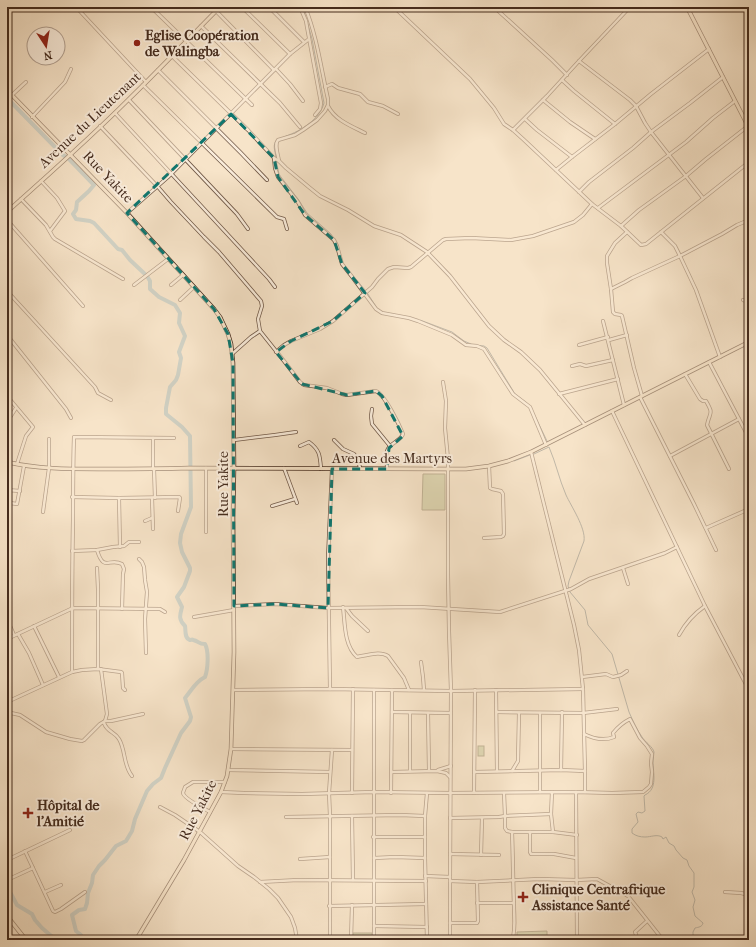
<svg xmlns="http://www.w3.org/2000/svg" width="756" height="947" viewBox="0 0 756 947" font-family="'IM FELL French Canon',serif">
<style>
.green{fill:#bec495;stroke:#817859}
.lines{fill:none;stroke-linecap:round;stroke-linejoin:round}
.stream{stroke:#7c827f;stroke-width:1}
.river{stroke:#a2bcc1;stroke-width:4}
.minor-casing{stroke:#715948;stroke-width:4}
.major-casing{stroke:#442b1d;stroke-width:4.5}
.minor{stroke:#faeddc;stroke-width:2.5}
.major{stroke:#f7e4c9;stroke-width:3}
.marked{fill:none;stroke:#0f766e;stroke-width:3;stroke-dasharray:8 5;stroke-linejoin:round}
.poi-dot{fill:#8f2418;stroke:#faeddc;stroke-width:1.5}
.labels{text-anchor:middle;dominant-baseline:central;stroke-width:4;stroke-linejoin:round;paint-order:stroke}
.poi-label{font-size:14px;font-weight:bold;fill:#442b1d;stroke:#faeddc;text-anchor:start}
.street-label{font-size:14px;fill:#442b1d;stroke:#faeddc}
</style>
<rect width="100%" height="100%" fill="#f7e4c9"/>
<filter id="stains"><feTurbulence type="fractalNoise" baseFrequency=".005" numOctaves="4"/><feColorMatrix values="0 0 0 0 .2 0 0 0 0 .09 0 0 0 0 .02 0 0 0 .5 -.17"/></filter>
<radialGradient id="worn" r=".72"><stop offset=".6" stop-color="#630" stop-opacity="0"/><stop offset="1" stop-color="#630" stop-opacity=".3"/></radialGradient>
<!-- green -->
<g class="green">
<path d="M423 474H445V510H422Z"/>
<rect x="478" y="746" width="6" height="10"/>
<path d="M547 931V940H517V932Z"/>
<rect x="353" y="933" width="19" height="7"/>
</g>
<g class="lines">
<!-- stream -->
<g class="stream">
<path d="M302 7 305 15"/>
<path d="M286 136C301 131 320 119 324 103L312 39 307 21"/>
<path d="M276 157C275 151 272 144 277 140"/>
<path d="M276 160 279 174 281 177 298 199 307 213 331 234 337 243 338 246"/>
<path d="M344 265 366 291 377 308"/>
<path d="M420 320 452 332 464 341 471 344"/>
<path d="M474 345 484 346 487 348 515 394 527 403 530 406"/>
<path d="M535 416 547 441"/>
<path d="M534 454 549 447C556 463 559 479 566 495 571 506 586 528 584 541L569 581 568 586 570 592 585 610 588 625 612 654 629 712C633 721 637 730 642 737 645 742 653 747 654 752 654 755 653 758 653 761 653 773 658 789 645 795L644 796 645 811 642 813 638 812 636 814 638 822 632 829V833C636 836 640 837 645 837 651 837 657 834 662 837L663 839 666 837 669 843 674 846 676 850 683 858 687 860 689 866 694 873V887L692 892 695 900 693 907 695 916 703 923C702 927 699 927 695 928L693 932V935L697 937V940"/>
<path d="M514 461 530 455"/>
</g>
<!-- river -->
<g class="river">
<path d="M7 98 53 145 63 155 69 159 94 185 89 191 77 202 76 210 73 214 76 219 90 221 94 223 118 249 122 250 130 260 147 276 150 281V289L159 297 175 305 180 313 179 323 185 336 179 352 181 358 178 375 176 380 170 387 166 408V414L182 427 190 436 191 507 181 534 180 543 182 552 190 568V571L184 587 177 597 182 607C180 615 178 619 185 626 186 631 184 638 190 640 191 640 192 639 193 640 199 641 198 644 205 644 209 651 208 669 205 677 195 682 192 690 185 698L191 717 190 721 181 733 165 768 161 778 153 784 147 791 135 819 132 831 126 841 116 846 105 860 99 866 93 875 92 883 88 893 87 903 85 909 79 910 72 915 76 931 81 935V940"/>
<path d="M7 892H10L17 905 32 914 35 920 42 928 56 940"/>
</g>
<!-- minor casing -->
<g class="minor-casing">
<g id="minor">
<path d="M76 7 146 82"/>
<path d="M242 7 290 54"/>
<path d="M269 7 304 42"/>
<path d="M300 7 306 21 307 27 321 103 320 109 315 115"/>
<path d="M394 7 470 79 494 108 504 124 513 130 523 139 592 204 621 226 641 245 646 244 749 162"/>
<path d="M426 7 430 10"/>
<path d="M494 7 552 60 567 75"/>
<path d="M152 8 252 105"/>
<path d="M216 11 274 70"/>
<path d="M201 26 280 103 300 127"/>
<path d="M172 56 248 130 274 158 279 161 286 168 310 188 320 196 348 210 374 226 401 235 427 252 450 276 489 326 504 340 521 352 540 370 585 425"/>
<path d="M7 60 9 59"/>
<path d="M579 61 630 100 636 106 645 123 651 132 703 198"/>
<path d="M276 69 290 84 303 101"/>
<path d="M158 70 241 153 267 180"/>
<path d="M562 80 574 91 615 124"/>
<path d="M143 85 277 217 284 219 287 229"/>
<path d="M325 87 332 84 338 88 360 94 368 102 383 106 398 114"/>
<path d="M12 95 26 82"/>
<path d="M129 100 237 214 248 229"/>
<path d="M543 100 570 122 595 139"/>
<path d="M328 106C335 120 351 126 365 133"/>
<path d="M115 113 269 279 275 287"/>
<path d="M32 117 65 82 71 69"/>
<path d="M525 119 537 130 572 157"/>
<path d="M100 126 158 187 171 202 204 237 219 252 261 301 262 306 258 319 260 331 284 361 300 382 304 385 327 388 342 394 347 395 376 391C385 395 399 424 403 434 400 442 389 443 387 451 386 457 387 463 387 469"/>
<path d="M513 130 547 96 579 61 630 7"/>
<path d="M274 158 275 168 278 177 298 202 305 215 334 240 337 246 342 264 353 278 376 309 382 313 409 318 418 321 452 335 466 345 477 346 484 349 513 394 530 407 546 445"/>
<path d="M279 161C278 154 274 145 278 140L295 135 303 130 317 120 325 111 328 105V99C321 68 317 36 305 7"/>
<path d="M556 170 572 157 615 124 651 94 709 49"/>
<path d="M41 181 57 198 65 211 50 231"/>
<path d="M579 192 589 182 633 148 651 132 690 103 723 77"/>
<path d="M21 199 46 225 53 237 55 239 123 279"/>
<path d="M598 208 686 142 713 118 735 101"/>
<path d="M127 213 168 177 290 54 309 39"/>
<path d="M7 220 83 306"/>
<path d="M621 226 639 210 686 176 706 159 748 126"/>
<path d="M627 232 615 243 607 256V263L611 289 613 312 615 314 621 315 622 316 634 368 642 396"/>
<path d="M661 232 675 246 680 256 696 290 720 357"/>
<path d="M134 285 168 259"/>
<path d="M171 285 183 275"/>
<path d="M611 289 625 282 632 278 680 256 722 234 737 225 749 220"/>
<path d="M7 291 95 387 98 393 111 400"/>
<path d="M180 300 194 287"/>
<path d="M743 300 749 302"/>
<path d="M603 321 624 405"/>
<path d="M7 335 66 409 71 418"/>
<path d="M609 340 627 335"/>
<path d="M579 345 608 337"/>
<path d="M276 352 284 345 291 341 320 329 333 321 372 287 378 279 388 269 394 267 408 268 411 267 443 240 446 239 471 238 511 240 533 236 574 222 583 215 592 204"/>
<path d="M232 354 251 337 260 331"/>
<path d="M709 362 749 438"/>
<path d="M572 366 580 364 586 366 613 360"/>
<path d="M685 374 700 399 703 401H706C714 415 710 411 707 425L729 469"/>
<path d="M443 382 446 401 445 428 448 459V575L449 631 451 691 450 881V940"/>
<path d="M559 394 618 379"/>
<path d="M7 396 33 427 26 436 17 464"/>
<path d="M640 397 694 504 716 550"/>
<path d="M372 409 371 416 372 424 390 446"/>
<path d="M612 411 705 606 749 690"/>
<path d="M7 422 16 408"/>
<path d="M234 440 275 435 296 432"/>
<path d="M334 440 343 449 354 454 358 459 360 468"/>
<path d="M300 446 309 442C320 450 320 456 321 469"/>
<path d="M531 452 574 625 579 650 583 689 585 771V792"/>
<path d="M670 456 739 419"/>
<path d="M284 468 297 503"/>
<path d="M153 469V438"/>
<path d="M154 469 155 498"/>
<path d="M7 490 20 491"/>
<path d="M72 497 119 498 179 497 180 498 178 511"/>
<path d="M119 498 120 547"/>
<path d="M152 498 153 529"/>
<path d="M10 503 17 504 24 466"/>
<path d="M272 506 295 499"/>
<path d="M43 512 49 468V439"/>
<path d="M145 521 152 518"/>
<path d="M706 528 749 509"/>
<path d="M206 532V468"/>
<path d="M484 538 501 537 503 536 504 534 503 494 501 491 492 489 490 488 489 466"/>
<path d="M97 550C104 573 109 557 122 564L124 569 123 574 122 609"/>
<path d="M72 551 97 550 113 547 124 546 129 542H139"/>
<path d="M139 559 142 562 144 567 145 580 147 592 145 619 146 653"/>
<path d="M97 568 98 589V669"/>
<path d="M623 568 628 584"/>
<path d="M234 606 275 604 328 608 420 607 500 612 571 589 589 579 665 553 677 547"/>
<path d="M343 607C345 623 344 646 357 657 367 655 380 651 388 656L404 678 409 690"/>
<path d="M346 608 352 616 368 631"/>
<path d="M194 617 234 610"/>
<path d="M7 619 14 635"/>
<path d="M34 626 59 677"/>
<path d="M18 634 29 653 43 685"/>
<path d="M679 635C685 624 695 613 705 606"/>
<path d="M7 639 73 608 160 609 165 612"/>
<path d="M421 662 423 677 424 690"/>
<path d="M72 672 82 670 98 669 121 672 122 673 123 688 125 690"/>
<path d="M582 677 606 674 613 677 621 675 627 671"/>
<path d="M330 689 328 558 332 469"/>
<path d="M234 690 330 689 451 691 583 689"/>
<path d="M374 690V940"/>
<path d="M496 690 497 771"/>
<path d="M7 702 72 672C72 621 72 571 73 520 73 492 73 465 74 437L174 438"/>
<path d="M7 710 11 713 20 715 46 732 70 739 82 741 84 740 100 724 105 721 107 714 101 669"/>
<path d="M392 712 451 713"/>
<path d="M497 712 583 713 617 709"/>
<path d="M428 713 429 770"/>
<path d="M540 713V792"/>
<path d="M105 721H111L143 714"/>
<path d="M104 723C107 732 115 732 119 739 126 751 123 765 132 776"/>
<path d="M231 749 352 750"/>
<path d="M228 770 330 772"/>
<path d="M438 770 451 766"/>
<path d="M561 770 562 712"/>
<path d="M410 771V713"/>
<path d="M512 771 518 761 519 713"/>
<path d="M392 772 437 771 446 773 450 777"/>
<path d="M474 772 561 770 585 771"/>
<path d="M221 792 244 793 302 794 374 792 450 793 576 792 612 793 643 792 649 787 651 784 652 772 651 763 652 754 647 746 640 738 630 719C624 722 617 728 613 733L614 737C604 741 594 739 584 734"/>
<path d="M552 792 551 814 553 832"/>
<path d="M576 792 577 940"/>
<path d="M352 793 353 689"/>
<path d="M391 793 392 690"/>
<path d="M427 793 425 816V858L427 940"/>
<path d="M474 793 475 690"/>
<path d="M504 793 505 816V828L507 831 512 832H553L577 835"/>
<path d="M160 807 175 815 200 832 238 866 254 877 269 889 278 898 291 917 295 928 297 940"/>
<path d="M210 812C205 809 184 799 183 793 183 792 185 788 185 787L193 782H225"/>
<path d="M352 816 353 880"/>
<path d="M286 817 400 815 425 816"/>
<path d="M450 818 499 817 505 816 551 814"/>
<path d="M512 832C513 857 513 881 514 906 514 916 516 931 512 940"/>
<path d="M530 832V852L531 854H554L576 858"/>
<path d="M373 837H425"/>
<path d="M25 851 33 868"/>
<path d="M450 854 499 855"/>
<path d="M481 855 482 818"/>
<path d="M374 858 395 857 425 858"/>
<path d="M300 859 330 857"/>
<path d="M7 860 70 830"/>
<path d="M425 876 450 877"/>
<path d="M7 880 33 868 53 911 55 912 61 909 85 892"/>
<path d="M450 881 477 882 539 879 576 880 597 879 628 896 663 940"/>
<path d="M260 882 298 880 426 881"/>
<path d="M45 892 61 885"/>
<path d="M725 892 741 893 749 895"/>
<path d="M477 903H514"/>
<path d="M329 906 426 904"/>
<path d="M450 923H477L478 921 477 882"/>
<path d="M374 926 427 927"/>
<path d="M7 931 11 922"/>
<path d="M330 940V816L329 793 332 750"/>
<path d="M351 940 352 905"/>
<path d="M638 940 635 932 647 921"/>
</g>
</g>
<!-- major casing -->
<g class="major-casing">
<g id="major">
<path d="M687 7 749 128"/>
<path d="M7 90 127 213 214 309 220 317 228 334 231 344 233 363 234 468 233 517 234 652 231 749 227 776 221 792 184 860 136 940"/>
<path d="M7 212C48 175 89 139 128 100 159 70 189 38 220 7"/>
<path d="M7 462C37 469 68 469 99 469 129 469 159 469 189 468L447 469H466L489 466 508 461 531 452 749 342"/>
<path d="M7 916 26 940"/>
</g>
</g>
<!-- minor -->
<use href="#minor" class="minor"/>
<!-- major -->
<use href="#major" class="major"/>
</g>
<!-- marked area -->
<path d="M0 0H756V947H0ZM231 114 274 158 278 177 305 215 334 240 342 264 365 293 333 321 291 341 276 352 302 384 347 395 376 391 382 396 403 436 389 448 387 469H332L328 608 275 604 234 606 233 363 228 334 214 309 127 213Z" fill="#f7e4c9" fill-opacity=".55" fill-rule="evenodd"/>
<path class="marked" d="M231 114 274 158 278 177 305 215 334 240 342 264 365 293 333 321 291 341 276 352 302 384 347 395 376 391 382 396 403 436 389 448 387 469H332L328 608 275 604 234 606 233 363 228 334 214 309 127 213Z"/>
<!-- markers -->
<g class="poi-dot">
<circle cx="137" cy="43" r="4"/>
<path d="M26 807h4v4h4v4h-4v4h-4v-4h-4v-4h4z"/>
<path d="M521 891h4v4h4v4h-4v4h-4v-4h-4v-4h4z"/>
</g>
<g class="labels">
<!-- poi labels -->
<g class="poi-label">
<text x="145" y="35">Eglise Coopération<tspan x="145" dy="16">de Walingba</tspan></text>
<text x="37" y="805">Hôpital de<tspan x="37" dy="16">l'Amitié</tspan></text>
<text x="532" y="889">Clinique Centrafrique<tspan x="532" dy="16">Assistance Santé</tspan></text>
</g>
<!-- street labels -->
<g class="street-label">
<text transform="translate(90 120) rotate(-43)">Avenue du Lieutenant</text>
<text transform="translate(108 177) rotate(46)">Rue Yakite</text>
<text x="392" y="458">Avenue des Martyrs</text>
<text transform="translate(223 484) rotate(-90)">Rue Yakite</text>
<text transform="translate(198 810) rotate(-63)">Rue Yakite</text>
</g>
</g>
<!-- margin -->
<rect width="756" height="947" fill="none" stroke="#f7e4c9" stroke-width="24"/>
<rect x="8" y="8" width="740" height="931" fill="none" stroke="#442b1d" stroke-width="2"/>
<rect x="12" y="12" width="732" height="923" fill="none" stroke="#442b1d"/>
<!-- north arrow -->
<g transform="translate(46 46) rotate(168)"><circle r="19" fill="#faeddc" stroke="#b19f90"/>
<path d="M0-3L7 15L0 10L-7 15Z" fill="#8f2418"/>
<text y="-6" font-size="11" font-weight="bold" text-anchor="middle" fill="#442b1d">N</text>
</g>
<rect width="100%" height="100%" filter="url(#stains)"/>
<rect width="100%" height="100%" fill="url(#worn)"/>
</svg>
